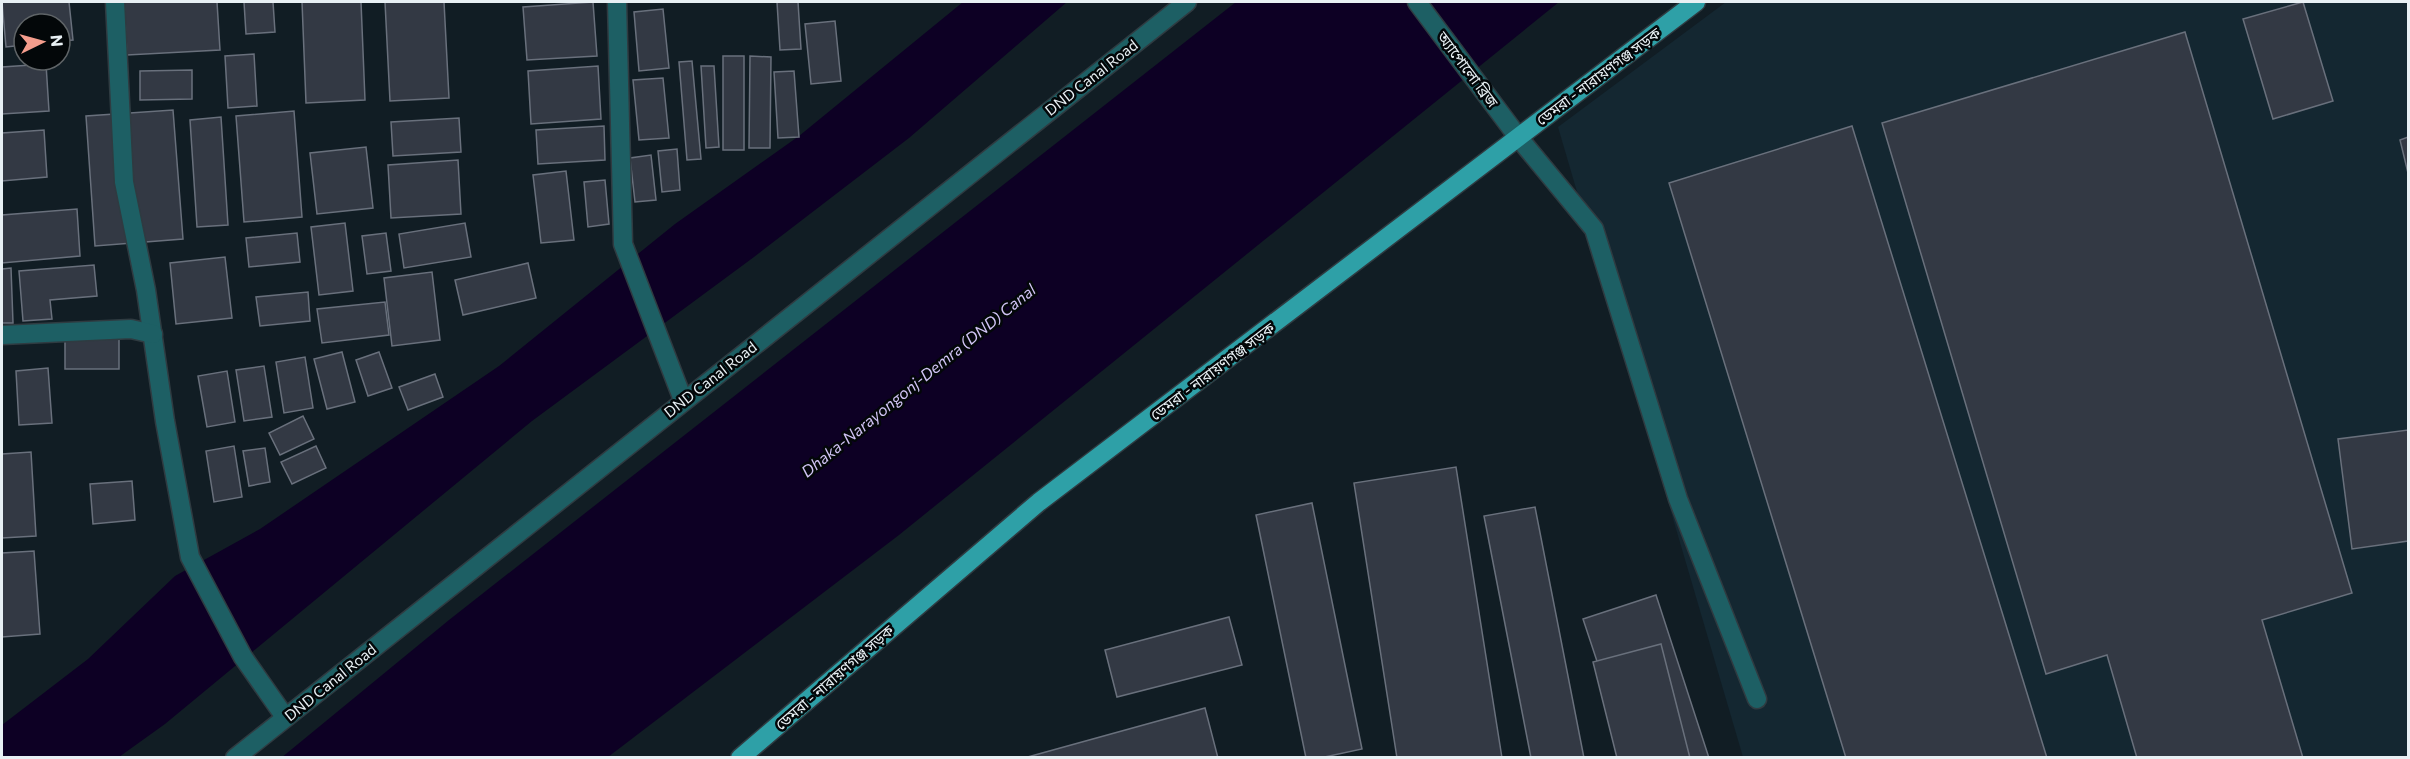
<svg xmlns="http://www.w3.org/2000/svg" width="2410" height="759" viewBox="0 0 2410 759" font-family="Commissioner,'Noto Sans Bengali',sans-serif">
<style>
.built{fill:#142731}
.water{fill:#0d0024}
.building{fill:#333944;stroke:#69707c;stroke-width:1.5}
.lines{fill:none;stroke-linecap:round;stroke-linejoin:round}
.minor-casing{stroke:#2f3b41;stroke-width:21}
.major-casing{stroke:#2f3b41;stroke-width:21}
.minor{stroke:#1d5f64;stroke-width:18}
.major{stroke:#2ea0a7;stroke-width:18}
.labels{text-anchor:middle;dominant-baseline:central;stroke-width:5;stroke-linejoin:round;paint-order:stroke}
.street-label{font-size:15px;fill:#e8f0f4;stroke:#030709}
.water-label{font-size:16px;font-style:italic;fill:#d1c4f5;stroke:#030709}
</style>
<rect width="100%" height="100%" fill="#111d24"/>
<!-- built -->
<path class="built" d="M1726 2H2408V757H1743L1558 127Z"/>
<!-- water -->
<g class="water">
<path d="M963 2H1067L909 138 754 257 532 421 165 724 119 757 2 758V725L88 659 175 576 260 529 499 366 675 224 799 136Z"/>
<path d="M1236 2H1559L899 535 608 757 281 758 449 620Z"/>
</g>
<!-- building -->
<g class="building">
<path d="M2 2H69L73 40 60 41V24H24V45L6 47Z"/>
<path d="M124 2H217L220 50 127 55Z"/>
<path d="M244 2H273L275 32 246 34Z"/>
<path d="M302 2H361L365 100 306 103Z"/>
<path d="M385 2H444L449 98 390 101Z"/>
<path d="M593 2 597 56 527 60 523 7Z"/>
<path d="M777 2H798L801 49 780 50Z"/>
<path d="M2303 2 2333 101 2273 119 2243 19Z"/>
<path d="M663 9 669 68 639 71 634 12Z"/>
<path d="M835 21 841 81 811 84 805 24Z"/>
<path d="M2185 32 2352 593 2262 620 2303 758H2137L2107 655 2046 674 1882 123Z"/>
<path d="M254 54 257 106 228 108 225 56Z"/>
<rect x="723" y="56" width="21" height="94"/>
<path d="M750 56 771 57 770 148H749Z"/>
<path d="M692 61 701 159 687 160 679 62Z"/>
<path d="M46 64 49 111 2 114V67Z"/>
<path d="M598 66 601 119 531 124 528 71Z"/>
<path d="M701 66H714L719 147 706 148Z"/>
<path d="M192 70V99L140 100V71Z"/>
<path d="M794 71 799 137 778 138 774 72Z"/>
<path d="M663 78 669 138 639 140 633 80Z"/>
<path d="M173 110 183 239 95 246 86 116Z"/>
<path d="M294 111 302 217 244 222 236 116Z"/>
<path d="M221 117 228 225 197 227 190 120Z"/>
<path d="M459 118 461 152 393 156 391 122Z"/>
<path d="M604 126 605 160 538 164 536 130Z"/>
<path d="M1852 126 2047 758H1846L1669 183Z"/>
<path d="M44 130 47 177 2 181V133Z"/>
<path d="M2408 137V173L2400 140Z"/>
<path d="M366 147 373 208 317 214 310 153Z"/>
<path d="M677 149 680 190 662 192 658 151Z"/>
<path d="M651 155 656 200 635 202 630 158Z"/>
<path d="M458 160 461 214 391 218 388 165Z"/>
<path d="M566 171 574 240 541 243 533 175Z"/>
<path d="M605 180 609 224 588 227 584 182Z"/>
<path d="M77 209 80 256 2 263V215Z"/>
<path d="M345 223 353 291 319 295 311 227Z"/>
<path d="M465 223 471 257 404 268 399 234Z"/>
<path d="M297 233 300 262 249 267 246 238Z"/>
<path d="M386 233 391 271 367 274 362 236Z"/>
<path d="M225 257 232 318 176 324 170 263Z"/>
<path d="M528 263 536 298 463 315 455 280Z"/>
<path d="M94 265 97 296 50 300 52 319 23 321 19 271Z"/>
<path d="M11 268 13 323H2V269Z"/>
<path d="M432 272 440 340 392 346 384 278Z"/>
<path d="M308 292 310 321 260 326 256 297Z"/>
<path d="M385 302 389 335 322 343 317 309Z"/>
<rect x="65" y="336" width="54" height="33"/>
<path d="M342 352 355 402 327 409 314 359Z"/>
<path d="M379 352 392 388 368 396 356 360Z"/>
<path d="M305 357 313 408 284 413 276 362Z"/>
<path d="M264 366 272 417 244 421 236 370Z"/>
<path d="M48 368 52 423 19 425 16 371Z"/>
<path d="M227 371 235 422 207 427 198 376Z"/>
<path d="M435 374 443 397 408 410 399 387Z"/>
<path d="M303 416 314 439 280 455 269 433Z"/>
<path d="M2408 430V541L2352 549 2338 439Z"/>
<path d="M234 446 242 497 214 502 206 451Z"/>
<path d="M316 446 326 468 292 484 281 462Z"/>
<path d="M265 448 270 482 249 486 243 451Z"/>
<path d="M31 452 36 536 2 538V454Z"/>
<path d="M1456 467 1502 758H1397L1354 483Z"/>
<path d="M132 481 135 520 93 524 90 484Z"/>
<path d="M1312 503 1362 749 1320 758H1306L1256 515Z"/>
<path d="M1535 507 1584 758H1531L1484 516Z"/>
<path d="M34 551 40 634 2 637V553Z"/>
<path d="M1656 595 1709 758H1629L1583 619Z"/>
<path d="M1229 617 1242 665 1117 697 1105 650Z"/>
<path d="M1661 644 1690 758H1617L1593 662Z"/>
<path d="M1205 708 1218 758H1024Z"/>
</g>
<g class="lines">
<!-- minor casing -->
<g class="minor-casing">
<g id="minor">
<path d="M115 2 124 182 146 290 165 421 190 557 243 657 285 717"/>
<path d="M617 2 623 244 683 400"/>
<path d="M1417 2 1518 137 1594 229 1678 499 1757 699"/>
<path d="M2 335 131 329 153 334"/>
<path d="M235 758 1187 2"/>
</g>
</g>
<!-- major casing -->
<g class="major-casing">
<path id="major" d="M740 758 1039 502 1696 2"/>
</g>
<!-- minor -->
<use href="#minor" class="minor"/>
<!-- major -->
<use href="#major" class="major"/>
</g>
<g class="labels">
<!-- street labels -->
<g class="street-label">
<text transform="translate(1468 69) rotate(53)">অ্যাপোলো ব্রিজ</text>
<text transform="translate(1598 76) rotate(-37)">ডেমরা - নারায়ণগঞ্জ সড়ক</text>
<text transform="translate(1091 77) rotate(-38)">DND Canal Road</text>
<text transform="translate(1212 371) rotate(-37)">ডেমরা - নারায়ণগঞ্জ সড়ক</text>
<text transform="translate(710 379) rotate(-38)">DND Canal Road</text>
<text transform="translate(834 677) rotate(-41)">ডেমরা - নারায়ণগঞ্জ সড়ক</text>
<text transform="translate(330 682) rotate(-39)">DND Canal Road</text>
</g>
<!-- water labels -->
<g class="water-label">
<text transform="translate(918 380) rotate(-39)">Dhaka-Narayongonj-Demra (DND) Canal</text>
</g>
</g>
<!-- border -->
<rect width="2410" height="759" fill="none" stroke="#e8f0f4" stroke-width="6"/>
<!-- north arrow -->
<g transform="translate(42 42) rotate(85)"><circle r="28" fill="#030709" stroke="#5f6467" stroke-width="1.5"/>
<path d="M0-4.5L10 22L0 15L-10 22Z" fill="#f49d8d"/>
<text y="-9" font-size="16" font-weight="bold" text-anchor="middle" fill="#e8f0f4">N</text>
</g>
</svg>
